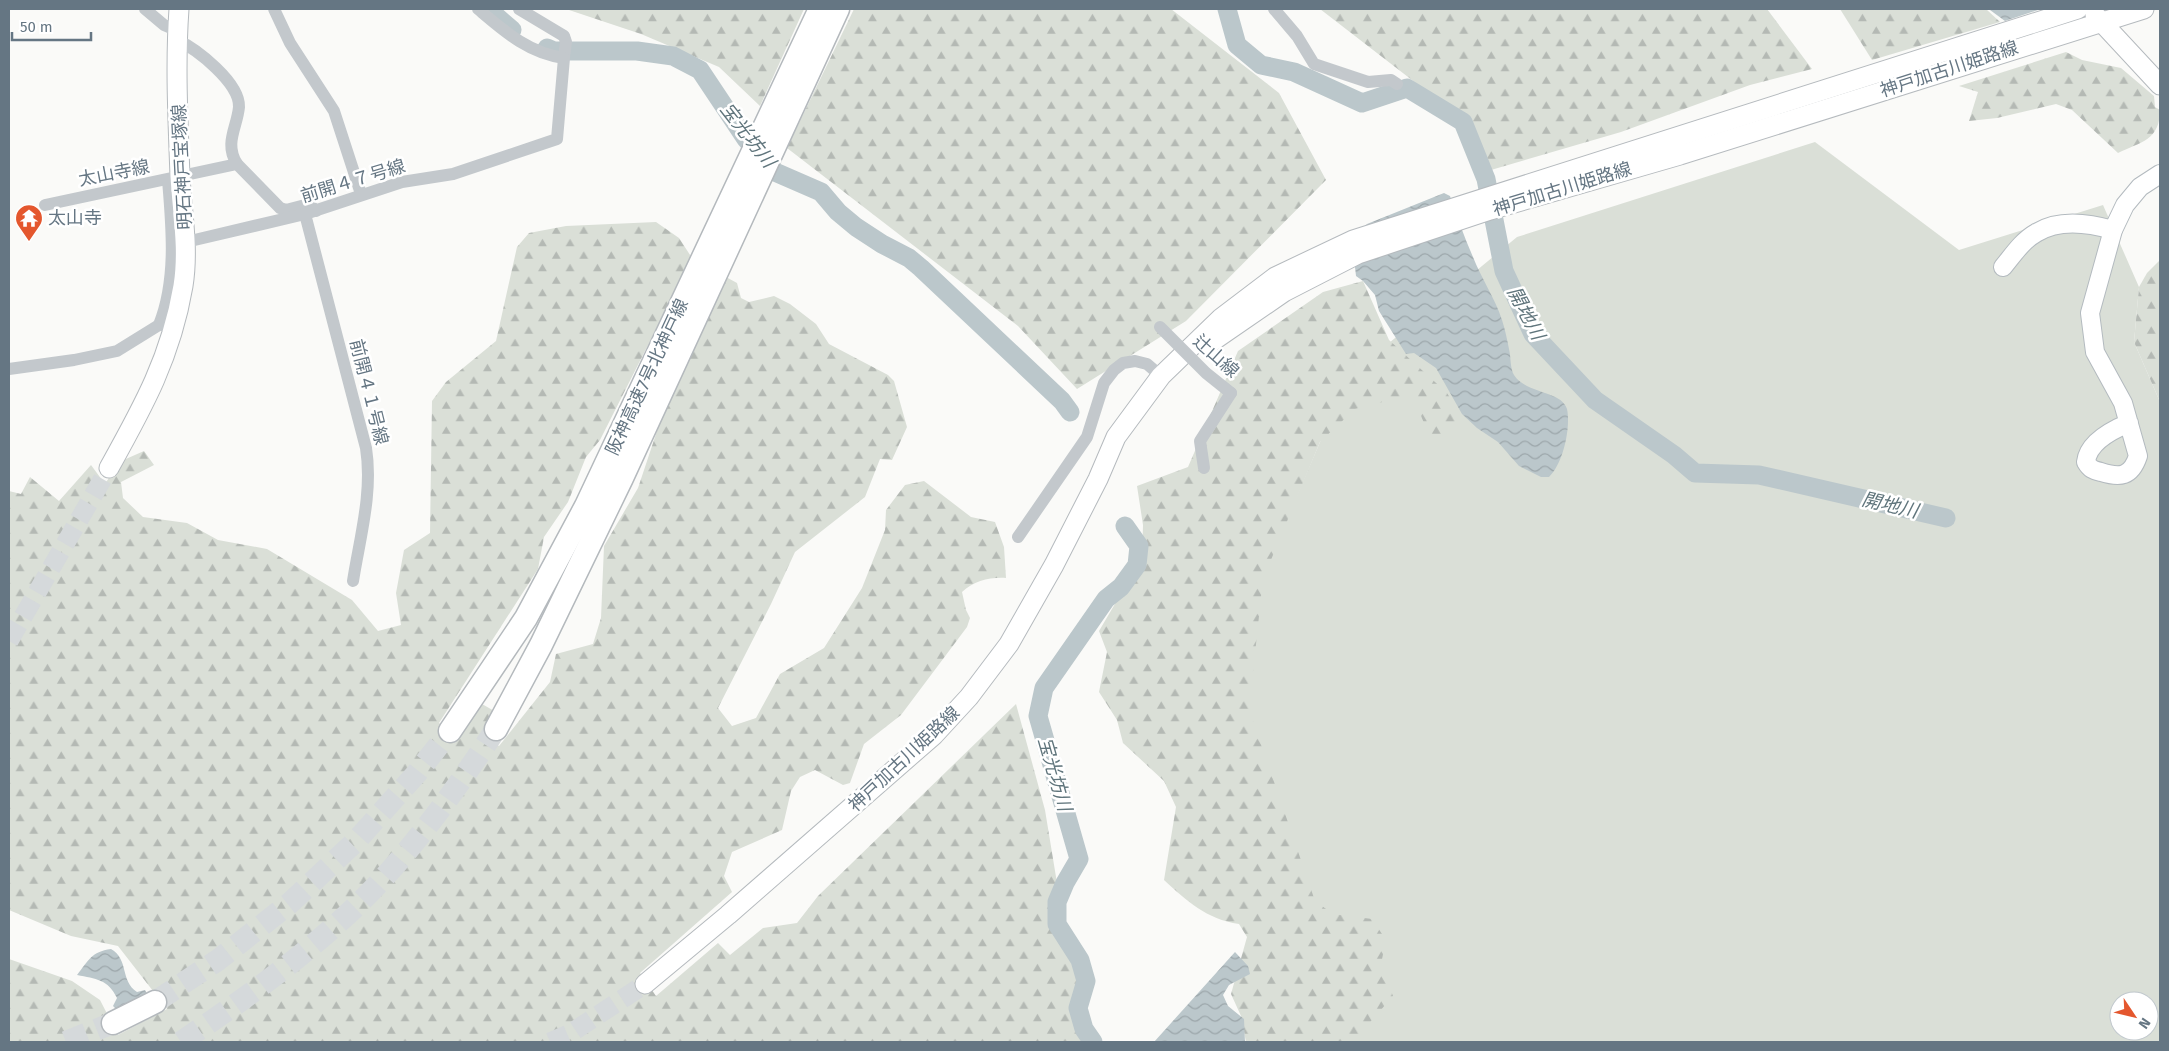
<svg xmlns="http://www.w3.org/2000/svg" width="2169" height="1051" viewBox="0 0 2169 1051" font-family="'Fira Sans','Noto Sans JP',sans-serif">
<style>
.green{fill:#dadfd7;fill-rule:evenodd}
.forest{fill:url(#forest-firs)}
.water{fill:url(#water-waves)}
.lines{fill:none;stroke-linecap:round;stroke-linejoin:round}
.river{stroke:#bbc7cb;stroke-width:19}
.primary-tunnel{stroke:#d5d9db;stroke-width:19;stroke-dasharray:19 9;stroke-linecap:butt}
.highway-tunnel{stroke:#d5d9db;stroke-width:22;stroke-dasharray:22 11;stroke-linecap:butt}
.secondary-casing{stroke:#b3babf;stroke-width:20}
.primary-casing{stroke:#b5babe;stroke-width:21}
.highway-casing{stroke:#b4b9bd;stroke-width:25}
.street{stroke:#c3c8cc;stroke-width:12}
.secondary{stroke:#fff;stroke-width:18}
.primary{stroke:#fff;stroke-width:19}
.highway{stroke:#fff;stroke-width:22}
.street-bridge{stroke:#c3c8cc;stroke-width:12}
.labels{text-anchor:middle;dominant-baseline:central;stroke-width:5;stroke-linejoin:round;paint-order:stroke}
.street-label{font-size:18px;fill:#657683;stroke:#fff}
.poi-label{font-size:18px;fill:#657683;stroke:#fff;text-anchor:start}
.water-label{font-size:19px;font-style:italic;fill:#60757c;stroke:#fff}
</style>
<defs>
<pattern id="forest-firs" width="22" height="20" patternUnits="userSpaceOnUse" patternTransform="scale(1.25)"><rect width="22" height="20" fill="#dadfd7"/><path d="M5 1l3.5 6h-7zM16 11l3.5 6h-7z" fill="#b4b9b4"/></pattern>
<pattern id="water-waves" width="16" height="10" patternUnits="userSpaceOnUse" patternTransform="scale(1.25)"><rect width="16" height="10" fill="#bbc7cb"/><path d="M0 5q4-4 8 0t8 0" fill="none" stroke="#9ca6aa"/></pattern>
</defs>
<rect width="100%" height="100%" fill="#fafaf8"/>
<!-- green -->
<path class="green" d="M1815 142 1959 250 2103 205 2139 287 2134 342 2160 402V1042H1317L1206 707 1348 377 1517 237ZM2119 1001H2149V1031H2119Z"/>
<!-- forest -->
<g class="forest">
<path d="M566 9H804L760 106 719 67 641 34Z"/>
<path d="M854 9H1171L1279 93 1326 180 1186 321 1077 389 1018 326 787 148Z"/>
<path d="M1320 9H1767L1812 69 1750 85 1621 132 1491 170 1443 104Z"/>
<path d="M1840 9H1986L2000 22 1872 60Z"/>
<path d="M2066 52 2082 60 2121 68 2154 96 2155 107 2160 110C2160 140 2141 142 2118 153L2072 110 2056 104 1997 118 1969 121 1978 92 1959 86Z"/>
<path d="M656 222 679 238 692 258 600 440 586 457 568 502 544 537 538 569 439 723 457 737 482 704 496 712 483 736 499 746 550 682 556 654 593 644 601 618 604 546 638 488 660 422 726 277 737 283 741 298 749 302 774 296 790 304 816 324 829 344 888 375 894 381 907 427 892 460 880 459 865 497 795 552 771 604 718 708 732 726 756 718 780 674 824 648 862 588 885 530 886 510 905 485 924 481 971 517 995 522 1004 547 1006 578C990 577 974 581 962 592L966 610 970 618 967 627 901 715 864 744 850 783 843 785 815 770 800 777 791 791 782 830 732 852 724 876 732 892 640 973 656 996 718 943 730 955 763 928 797 923 818 896 1016 704 1045 810 1057 883 1059 936 1080 981 1087 1031 1095 1042H9V959L72 981 100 1000 118 1035 167 1009 118 946 71 936 9 910V491L21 494 30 477 59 501 91 465 105 484 119 462 144 451 154 465 121 482 123 498 143 517 187 523 218 540 267 549 352 600 378 631 401 625 396 593 404 550 430 533 432 401 446 382 496 341 517 247 529 233 566 226Z"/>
<path d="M2160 260V402L2134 342 2139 287 2147 273Z"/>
<path d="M1363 281 1389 340 1447 393 1464 421 1435 449 1416 404 1402 397 1355 409 1320 442 1263 579 1249 709 1315 901 1333 914 1372 919 1386 940 1381 964 1393 996 1359 1035V1042H1246L1241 1016 1231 994 1247 937 1239 924C1206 919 1187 901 1164 880L1176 807 1164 781 1123 743 1117 720 1099 692 1107 652 1099 631 1142 558 1143 525 1137 486 1188 467 1238 351 1323 292Z"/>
</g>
<!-- water -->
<g class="water">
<path d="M1990 9H2041L2005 21 1990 10Z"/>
<path d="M1444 193 1450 196C1457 216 1464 237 1473 257 1481 278 1495 298 1502 320 1505 329 1507 339 1509 349 1511 357 1510 369 1514 375 1526 394 1562 391 1567 409 1571 428 1563 464 1549 477H1541L1519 466 1498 442 1477 428 1462 414 1436 368 1414 353 1406 354 1379 311 1375 295 1363 281 1356 276 1355 267 1350 263 1360 231 1367 224Z"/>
<path d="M111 949C129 959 120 981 137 992L145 990 147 994 117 1010 113 1006 117 998C108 979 96 979 77 975 89 960 91 952 111 949Z"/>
<path d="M1235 952 1248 966 1250 974 1229 985 1223 995 1228 1006 1244 1019 1245 1042H1154Z"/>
</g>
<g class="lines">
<!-- river -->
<g class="river">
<path d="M488 9 512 30"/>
<path d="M1227 9 1237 45 1261 65 1294 72 1362 103 1407 88 1463 122 1486 179 1504 271 1533 334 1595 400 1674 455 1695 473 1759 475 1946 518"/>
<path d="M547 48 554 51H637L673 56 700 70 746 139 775 172 821 192 838 212 856 227 882 244 909 258 921 268 1062 401 1070 412"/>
<path d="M1093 1042 1084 1029 1078 1008 1086 981 1080 960 1057 924V902L1065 883 1079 859 1038 716 1044 688 1106 599 1121 587 1137 565 1139 546 1125 526"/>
</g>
<!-- primary-tunnel -->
<g class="primary-tunnel">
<path d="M9 641 109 468"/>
<path d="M550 1042 571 1033 645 984"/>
</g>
<!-- highway-tunnel -->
<g class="highway-tunnel">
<path d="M155 1002 218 960 290 903 356 841 417 773 450 731"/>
<path d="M66 1042 113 1023"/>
<path d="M181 1042C255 992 329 939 389 872 429 827 463 779 496 729"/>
</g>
<!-- secondary casing -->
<g class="secondary-casing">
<g id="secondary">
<path d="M2003 267C2013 255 2022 241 2036 233 2058 219 2089 223 2113 230"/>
<path d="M2129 423C2112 430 2088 442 2086 462 2090 469 2093 470 2101 472 2120 478 2131 477 2138 456L2123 403 2095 352 2090 313 2113 230 2125 205 2140 187 2160 174"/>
</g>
</g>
<!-- primary casing -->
<g class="primary-casing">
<g id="primary">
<path d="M2095 15 2160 85"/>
<path d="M1207 345 1284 292 1358 254 1490 210 1680 155 2144 9"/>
<path d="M109 468C143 407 171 357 183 286 189 249 182 213 180 176 178 121 175 64 179 9"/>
<path d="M645 984 728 915 934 735 969 697 1009 644 1054 565 1098 479 1116 437 1161 376 1221 318 1275 277 1353 240 2078 9"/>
</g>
</g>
<!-- highway casing -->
<g class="highway-casing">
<g id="highway">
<path d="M496 729 541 645 622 478 838 9"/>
<path d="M450 731 526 618 586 506 820 9"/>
<path d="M113 1023 155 1002"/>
</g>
</g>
<!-- street -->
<g class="street">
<path d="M145 9 164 25 178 31"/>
<path d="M274 9 290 43 334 111 361 194"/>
<path d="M519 9 564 36 566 42 564 57"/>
<path d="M1274 9 1297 36 1314 64 1368 82 1391 80 1397 84"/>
<path d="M177 40C197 49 240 83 239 107 237 128 224 143 237 164"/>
<path d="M45 205 237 164 280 208 286 210 309 204 316 211"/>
<path d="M305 214 366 448C373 492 360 537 353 581"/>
<path d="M186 242 305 214 402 182 453 174 557 139 564 58C528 53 504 31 478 9"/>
<path d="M159 325C177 280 172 228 168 180"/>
<path d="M9 369 74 360 117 351 159 325H175"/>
<path d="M1204 468 1200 441 1231 393"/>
<path d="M1018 537 1087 437 1104 383 1114 370 1123 363 1135 361 1147 364 1161 376"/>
</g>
<!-- secondary -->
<use href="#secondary" class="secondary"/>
<!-- primary -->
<use href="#primary" class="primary"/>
<!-- highway -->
<use href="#highway" class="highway"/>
<!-- street-bridge -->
<path class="street-bridge" d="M1160 327 1206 373 1231 393"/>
</g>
<!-- icons -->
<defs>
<g id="temple-pin" transform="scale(1.4375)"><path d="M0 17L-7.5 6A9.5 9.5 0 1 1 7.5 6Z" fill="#e4572e" stroke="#fff"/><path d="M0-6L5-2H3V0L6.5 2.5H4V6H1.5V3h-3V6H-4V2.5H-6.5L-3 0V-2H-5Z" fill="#fff"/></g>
</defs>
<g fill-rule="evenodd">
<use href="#temple-pin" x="29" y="218"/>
</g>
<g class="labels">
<!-- street labels -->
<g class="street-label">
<text transform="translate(1949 69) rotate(-18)">神戸加古川姫路線</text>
<text transform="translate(182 167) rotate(-93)">明石神戸宝塚線</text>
<text transform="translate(114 173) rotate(-11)">太山寺線</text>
<text transform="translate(353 181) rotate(-17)">前開４７号線</text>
<text transform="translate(1562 189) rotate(-17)">神戸加古川姫路線</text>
<text transform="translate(1216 356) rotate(42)">辻山線</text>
<text transform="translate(647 377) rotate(-65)">阪神高速7号北神戸線</text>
<text transform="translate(369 392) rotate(76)">前開４１号線</text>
<text transform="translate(904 759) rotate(-43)">神戸加古川姫路線</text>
</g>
<!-- poi labels -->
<g class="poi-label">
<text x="48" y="218">太山寺</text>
</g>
<!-- water labels -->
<g class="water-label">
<text transform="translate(748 135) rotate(52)">宝光坊川</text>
<text transform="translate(1526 313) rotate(62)">開地川</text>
<text transform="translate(1890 505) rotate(13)">開地川</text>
<text transform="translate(1055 774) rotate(74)">宝光坊川</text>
</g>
</g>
<!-- border -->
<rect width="2169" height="1051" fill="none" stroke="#657683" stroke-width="20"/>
<!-- north arrow -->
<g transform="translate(2134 1016) rotate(125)"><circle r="24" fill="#ffffff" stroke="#c1c8cd"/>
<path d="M0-4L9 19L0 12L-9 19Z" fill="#e4572e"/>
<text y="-8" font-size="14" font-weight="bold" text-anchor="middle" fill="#657683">N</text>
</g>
<!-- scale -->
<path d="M12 32v8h79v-8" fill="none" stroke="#657683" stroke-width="2.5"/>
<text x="20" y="32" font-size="15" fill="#657683" stroke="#ffffff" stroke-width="4" paint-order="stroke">50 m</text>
</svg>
